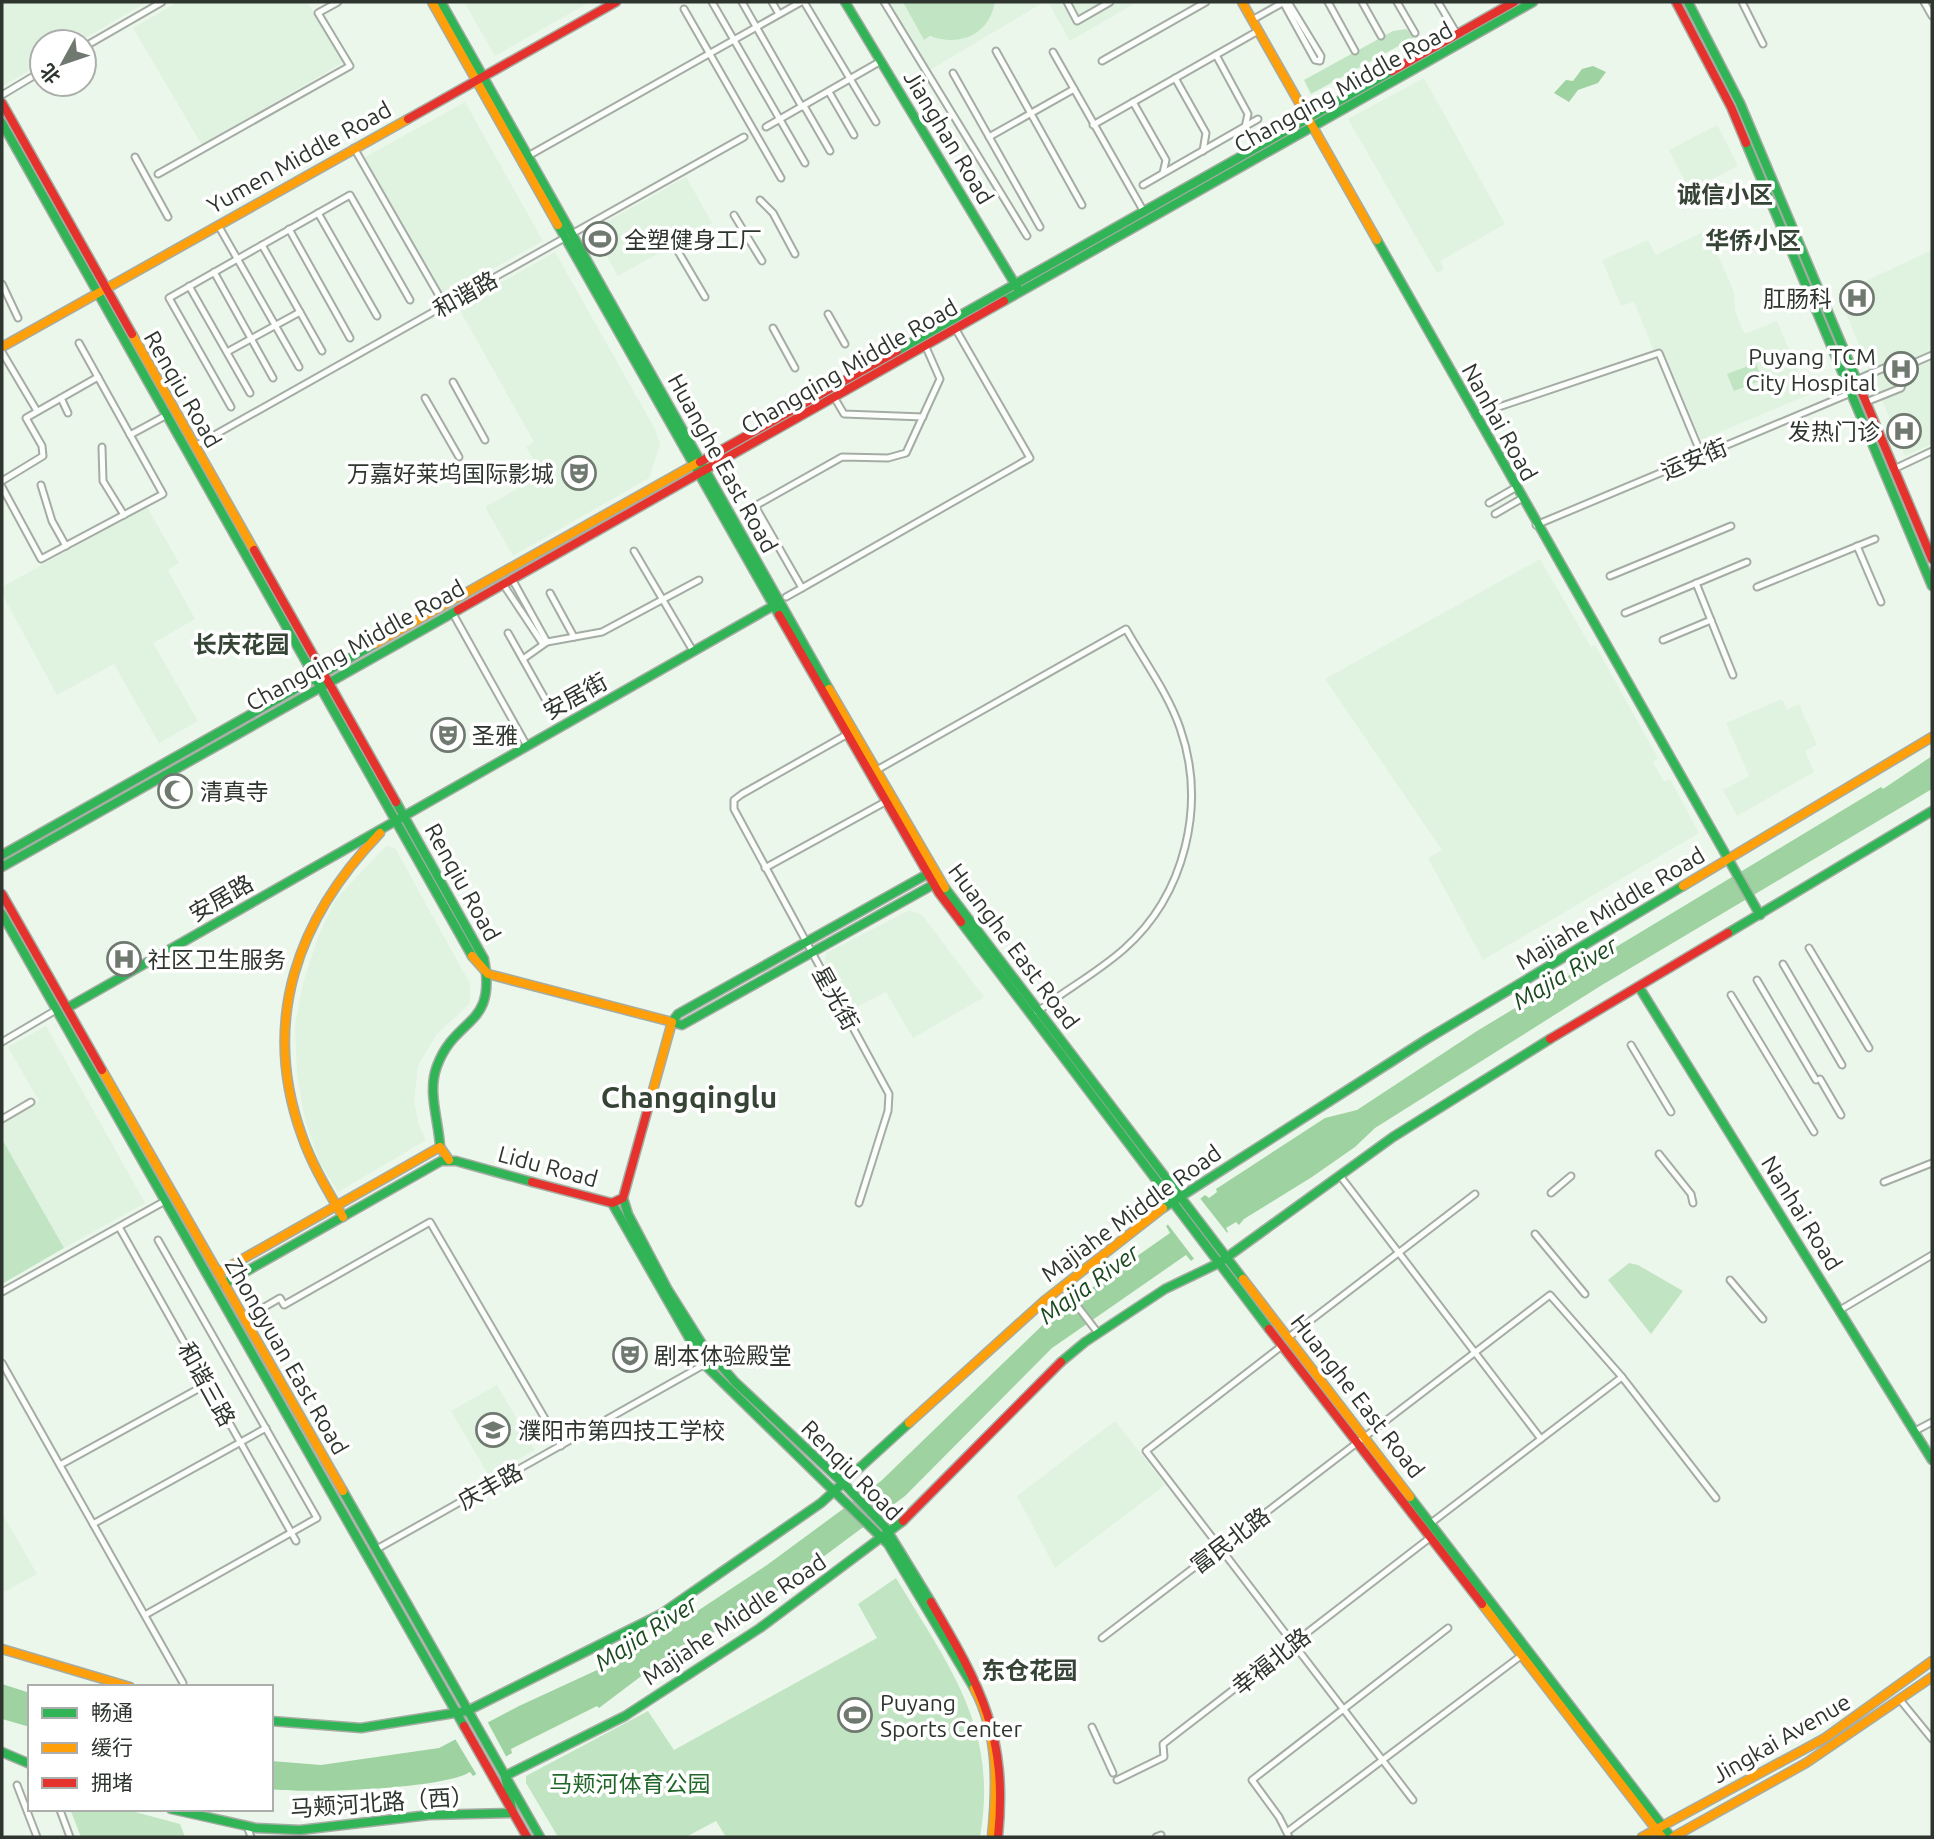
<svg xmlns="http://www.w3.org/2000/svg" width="1934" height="1839" viewBox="0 0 1934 1839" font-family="Ubuntu,'Noto Sans SC',sans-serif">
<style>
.built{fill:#e0f2e0}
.green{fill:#c1e5c2}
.water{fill:#9ed2a0}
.pier{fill:#ecf7ec}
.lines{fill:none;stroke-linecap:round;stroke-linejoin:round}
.street-casing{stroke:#a4aca4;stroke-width:9}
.fast-casing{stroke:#a4aca4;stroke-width:11}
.slow-casing{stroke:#a4aca4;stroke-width:11}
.jam-casing{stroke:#a4aca4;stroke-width:11}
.street{stroke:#fcfefc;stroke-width:5}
.fast{stroke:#30b455;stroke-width:8}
.slow{stroke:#ff9f0a;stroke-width:8}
.jam{stroke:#e5322d;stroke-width:8}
.labels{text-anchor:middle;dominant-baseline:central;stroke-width:7;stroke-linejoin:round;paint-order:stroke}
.street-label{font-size:23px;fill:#2e352e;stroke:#fff}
.poi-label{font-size:23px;fill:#2e352e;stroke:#fff;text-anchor:start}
.park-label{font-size:23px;fill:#216729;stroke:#fff}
.neighbourhood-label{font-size:24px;font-weight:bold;fill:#364436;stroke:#fff}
.water-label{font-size:24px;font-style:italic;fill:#1a4a1e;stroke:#fff}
.district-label{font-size:30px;font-weight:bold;fill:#364436;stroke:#fff}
</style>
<rect width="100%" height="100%" fill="#ecf7ec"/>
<!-- built -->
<g class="built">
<path d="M2 2H147L78 42H42V63L3 86Z"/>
<path d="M178 2H307L344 62 202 145 133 28Z"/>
<path d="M464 2H590L495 56Z"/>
<path d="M887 2H903L924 39 990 18 995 2H1044L930 70Z"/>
<path d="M1048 2H1137L1070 41Z"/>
<path d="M1424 78 1505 224 1440 261 1444 269 1437 273 1348 119Z"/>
<path d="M465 102 543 241 440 298 360 160Z"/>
<path d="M1717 125 1738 166 1690 190 1669 150Z"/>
<path d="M686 177 712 223 618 276 592 230Z"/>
<path d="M1707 230 1734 292 1735 312 1745 334 1777 321 1808 395 1701 440 1662 348 1654 351 1634 302 1621 306 1602 260 1648 240 1656 255Z"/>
<path d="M1932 250V444L1905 456 1838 294Z"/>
<path d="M555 252 655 429 660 445 649 478 513 556 485 507 542 475 526 447 534 442 458 307Z"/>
<path d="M147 507 179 563 168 570 195 619 153 643 198 721 159 743 114 664 57 695 2 594V587Z"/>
<path d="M1540 559 1591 647 1595 645 1658 758 1653 762 1664 782 1670 779 1699 833 1483 960 1428 858 1442 850 1325 679Z"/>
<path d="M1782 699 1787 710 1799 704 1817 745 1805 751 1814 772 1737 816 1723 790 1749 776 1726 723Z"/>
<path d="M386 846 395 848 470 984V1003L436 1035 418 1066 414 1100 418 1123 426 1140 338 1192 319 1161 305 1119 297 1075 295 1025 303 983 318 937 336 899Z"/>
<path d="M910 910 922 915 984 997 913 1038 886 992 849 1011 824 965 826 953Z"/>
<path d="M46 1026 145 1203 64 1248 2 1139V1122L39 1101 8 1047Z"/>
<path d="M497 1385 535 1450 489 1476 451 1411Z"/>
<path d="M1115 1421 1165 1485 1055 1568 1017 1496Z"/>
<path d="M2 1513 37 1574 2 1593Z"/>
</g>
<!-- green -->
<g class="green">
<path d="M903 2H995C989 35 960 47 930 36L924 40Z"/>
<path d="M1406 29 1415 37 1311 94 1304 80 1393 31Z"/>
<path d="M1756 363 1762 380 1734 391 1727 374Z"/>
<path d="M2 1139 64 1248 2 1284Z"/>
<path d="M1629 1263 1638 1265 1683 1291 1651 1334 1608 1280Z"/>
<path d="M896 1578C949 1667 999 1727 980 1837H726L716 1821 686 1837H558L526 1783V1776L648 1711 674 1750 877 1638 858 1604Z"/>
<path d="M70 1809H124L180 1824 185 1837H81Z"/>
</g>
<!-- water -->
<g class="water">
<path d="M1593 66 1606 72 1598 83 1578 90 1569 102 1554 93 1566 80 1573 81 1582 69Z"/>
<path d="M1932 756V789L1602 985 1375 1128 1355 1147 1312 1177 1244 1219 1239 1225 1236 1222 1226 1228 1228 1232 1191 1261 1186 1255 1068 1337 1052 1348 905 1496 776 1592 646 1676 644 1674 599 1708 597 1706 511 1749 512 1753 473 1776 470 1772C444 1789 305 1794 271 1789V1761L321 1765 439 1748 519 1706 634 1653 767 1565 881 1481 1053 1315 1170 1233 1166 1226 1205 1195 1209 1198 1217 1192 1216 1189 1325 1118 1357 1110 1477 1031 1881 787 1883 789Z"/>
<path d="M2 1684 30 1693V1727L2 1719Z"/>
</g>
<!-- pier -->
<g class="pier">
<path d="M1199 1197 1228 1234 1195 1260 1166 1222Z"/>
<path d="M486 1719 508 1760 478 1777 454 1737Z"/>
</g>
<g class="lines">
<!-- street casing -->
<g class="street-casing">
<g id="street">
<path d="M712 2 805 163"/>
<path d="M742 2 802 107"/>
<path d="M772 2 779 14"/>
<path d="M804 2 876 122"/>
<path d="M884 2 1027 236"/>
<path d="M1067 2 1077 21 1110 2"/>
<path d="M1283 2 1315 60 1320 61 1321 56 1288 2"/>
<path d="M1328 2 1355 51"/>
<path d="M1362 2 1381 36"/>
<path d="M1397 2 1415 33"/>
<path d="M1438 2 1457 34"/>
<path d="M1742 2 1763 44"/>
<path d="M1924 2 1932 16"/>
<path d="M684 9 781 178"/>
<path d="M1252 20 1284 2"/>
<path d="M84 47 162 2"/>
<path d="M996 51 1082 205"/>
<path d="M1053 52 1144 212"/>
<path d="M1216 55 1248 114 1245 127"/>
<path d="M1102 61 1206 2"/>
<path d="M953 73 1040 227"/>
<path d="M1175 78 1206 133 1203 151"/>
<path d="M829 92 854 135"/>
<path d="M2 95 42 71"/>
<path d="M1133 102 1166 160 1163 173"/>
<path d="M804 106 830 151"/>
<path d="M1093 125 1258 31"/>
<path d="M766 127 881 61"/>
<path d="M989 137 1074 89"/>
<path d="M354 148 445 306"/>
<path d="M528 156 801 2"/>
<path d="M135 157 168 217"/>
<path d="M158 174 350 66 318 13 338 2"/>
<path d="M1143 185 1258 119"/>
<path d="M760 200 773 213 795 254"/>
<path d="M318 213 377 316"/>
<path d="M734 215 762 261"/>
<path d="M218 225 299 367"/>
<path d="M289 229 350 338"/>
<path d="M262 245 322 351"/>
<path d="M676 248 705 297"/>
<path d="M214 272 273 378"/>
<path d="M2 284 18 318"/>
<path d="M189 286 250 393"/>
<path d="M828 314 845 344"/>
<path d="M773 328 795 368"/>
<path d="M2 352 37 411"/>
<path d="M227 352 300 312"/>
<path d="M1900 369 1932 355"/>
<path d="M1856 380 1891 365 1900 369 1904 378 1901 388 1866 402"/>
<path d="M453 382 485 440"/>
<path d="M834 397 844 414 923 417"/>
<path d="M61 398 68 413"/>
<path d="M425 398 459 457"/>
<path d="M231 407 169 298 350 195 410 300"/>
<path d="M1475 415 1659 353 1702 456"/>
<path d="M130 435 165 416"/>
<path d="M195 446 744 137"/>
<path d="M102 447 103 481 124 515"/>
<path d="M1894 469 1932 451"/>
<path d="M2 481 43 456 42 446 26 418 98 377"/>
<path d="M41 485 52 521 66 546"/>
<path d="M2 487 41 559 163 494 79 343"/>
<path d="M1489 503 1515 488"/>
<path d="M1495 514 1521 499"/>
<path d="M1536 525 1851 393"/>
<path d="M1857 546 1881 602"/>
<path d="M634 551 693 651"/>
<path d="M1610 576 1731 526"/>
<path d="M512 579 547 642"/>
<path d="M1696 583 1733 675"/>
<path d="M503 584 543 644"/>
<path d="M1757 587 1875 539"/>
<path d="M802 588 1030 458 955 328"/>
<path d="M550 593 574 637"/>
<path d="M786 597 802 588 755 506 842 457 888 458 906 453 940 379 925 345"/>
<path d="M452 612 527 746"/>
<path d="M1625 613 1747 562"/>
<path d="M508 633 548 704"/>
<path d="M1663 640 1711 620"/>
<path d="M523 659 547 642 602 632 699 580"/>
<path d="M846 735 742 794 734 800V809L889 1094 888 1111 859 1203"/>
<path d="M875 771 1126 629C1144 661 1168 693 1180 728 1207 805 1185 895 1124 949 1097 973 1065 990 1037 1012"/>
<path d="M765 868 885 802"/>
<path d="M1809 948 1869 1048"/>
<path d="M1783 964 1842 1065"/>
<path d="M1757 980 1816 1080"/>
<path d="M1731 995 1814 1132"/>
<path d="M2 1042 56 1010"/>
<path d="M1631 1045 1671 1112"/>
<path d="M1820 1079 1841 1115"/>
<path d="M2 1119 31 1102"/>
<path d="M1659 1154 1691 1194 1693 1203"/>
<path d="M1341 1177 1541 1439"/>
<path d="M1884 1182 1932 1163"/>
<path d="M1551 1193 1571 1176"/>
<path d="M119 1227 296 1541"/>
<path d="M1535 1234 1585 1294"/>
<path d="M1730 1280 1763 1319"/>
<path d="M1062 1286 1098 1333"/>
<path d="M2 1292 165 1201"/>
<path d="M1840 1310 1932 1255"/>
<path d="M244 1319 280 1298 284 1305 430 1222 561 1446"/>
<path d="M1289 1337 1475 1194"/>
<path d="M1283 1345 1146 1451 1413 1800"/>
<path d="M2 1363 183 1683"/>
<path d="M1915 1431 1932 1422"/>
<path d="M60 1465 207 1384"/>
<path d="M1431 1523 1622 1377"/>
<path d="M93 1524 266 1428"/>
<path d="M375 1550 714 1359"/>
<path d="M145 1615 317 1518 158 1240"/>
<path d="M1102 1638 1550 1295 1622 1377 1716 1498"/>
<path d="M1901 1701 1932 1739"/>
<path d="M1092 1727 1113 1773"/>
<path d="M1117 1780 1164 1757 1163 1744 1431 1537"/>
<path d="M17 1785 37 1837"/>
<path d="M60 1810 70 1837"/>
<path d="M247 1826 251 1837"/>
<path d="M1287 1832 1522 1655"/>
<path d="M1156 1837 1161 1835"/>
<path d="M1289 1837 1279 1817 1252 1780 1448 1628"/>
</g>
</g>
<!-- fast casing -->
<g class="fast-casing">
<g id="fast">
<path d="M441 2 829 689"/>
<path d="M845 2 1018 289"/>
<path d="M1688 2 1740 103 1863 395"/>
<path d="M2 123 472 956"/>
<path d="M1746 143 1932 586"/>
<path d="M558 225 779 615"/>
<path d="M1377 240 1760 915"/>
<path d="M1004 301 1533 2"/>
<path d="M897 351 1392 71"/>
<path d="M396 802 484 959C497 1028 456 1015 437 1066 427 1092 439 1121 440 1147"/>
<path d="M2 855 375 644"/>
<path d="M2 867 458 610"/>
<path d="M931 872 678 1014 672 1022 682 1025 938 882"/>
<path d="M945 888 1243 1279"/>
<path d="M2 914 464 1726"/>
<path d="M961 922 1269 1329"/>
<path d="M1728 933 1932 811"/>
<path d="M1639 987 1932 1460"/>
<path d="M67 1008 773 606"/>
<path d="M623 1198 628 1214 668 1290 702 1344 735 1382 844 1484 885 1527 931 1602"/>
<path d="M612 1203 704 1364 888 1544 974 1688"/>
<path d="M1163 1208 1427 1039 1683 886"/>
<path d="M224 1284 441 1161H456L532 1182"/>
<path d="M1061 1362 1085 1342 1165 1289 1219 1263 1393 1137 1550 1039"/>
<path d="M343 1491 540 1837"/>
<path d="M1410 1497 1671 1837"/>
<path d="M271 1721 361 1728 467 1711 661 1614 821 1503 909 1423"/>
<path d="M2 1752 30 1764"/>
<path d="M171 1809 256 1828 300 1830 429 1815 513 1813 505 1776 625 1716 760 1628 903 1521"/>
</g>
</g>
<!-- slow casing -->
<g class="slow-casing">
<g id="slow">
<path d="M432 2 558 225"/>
<path d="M1242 2 1377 240"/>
<path d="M132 334 254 550"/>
<path d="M2 347 408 119"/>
<path d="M375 644 697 463"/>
<path d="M829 689 945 888"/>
<path d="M1683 886 1932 737"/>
<path d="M472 956 488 974 672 1022 650 1101"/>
<path d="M102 1070 343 1491"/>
<path d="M343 1217C328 1191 312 1165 302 1136 260 1020 298 918 380 833"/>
<path d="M218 1273 440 1147 449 1160"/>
<path d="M1243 1279 1410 1497"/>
<path d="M909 1423 1044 1301 1163 1208"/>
<path d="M1482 1604 1662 1837"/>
<path d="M2 1649 130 1687"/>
<path d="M974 1688C999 1734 997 1787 992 1837"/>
<path d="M1642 1837 1825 1738 1932 1661"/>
<path d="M1673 1837 1806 1763 1932 1677"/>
</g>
</g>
<!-- jam casing -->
<g class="jam-casing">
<g id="jam">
<path d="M1676 2 1731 107 1746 143"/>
<path d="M1392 71 1514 2"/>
<path d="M2 103 132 334"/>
<path d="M408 119 616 2"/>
<path d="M1863 395 1932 559"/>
<path d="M700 462 897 351"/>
<path d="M705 470 1004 301"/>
<path d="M254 550 396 802"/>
<path d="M458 610 703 471"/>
<path d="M779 615 939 893 961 922"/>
<path d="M2 894 102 1070"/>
<path d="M1550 1039 1728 933"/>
<path d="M532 1182 612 1203 623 1198 650 1101"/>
<path d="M1269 1329 1482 1604"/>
<path d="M903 1521 1061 1362"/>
<path d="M931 1602C981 1687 1008 1736 998 1837"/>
<path d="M464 1726 527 1837"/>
</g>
</g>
<!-- street -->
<use href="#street" class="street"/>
<!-- fast -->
<use href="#fast" class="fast"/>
<!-- slow -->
<use href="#slow" class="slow"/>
<!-- jam -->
<use href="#jam" class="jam"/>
</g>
<!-- icons -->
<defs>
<g id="stadium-ring" transform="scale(1.75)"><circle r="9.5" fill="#fff" stroke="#707970" stroke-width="1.5"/><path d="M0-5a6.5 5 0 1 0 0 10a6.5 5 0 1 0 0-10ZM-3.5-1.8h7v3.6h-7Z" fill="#707970"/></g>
<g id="hospital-ring" transform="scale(1.75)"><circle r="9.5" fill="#fff" stroke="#707970" stroke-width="1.5"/><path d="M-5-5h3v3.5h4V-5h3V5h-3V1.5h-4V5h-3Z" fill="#707970"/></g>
<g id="theatre-ring" transform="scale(1.75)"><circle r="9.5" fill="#fff" stroke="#707970" stroke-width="1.5"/><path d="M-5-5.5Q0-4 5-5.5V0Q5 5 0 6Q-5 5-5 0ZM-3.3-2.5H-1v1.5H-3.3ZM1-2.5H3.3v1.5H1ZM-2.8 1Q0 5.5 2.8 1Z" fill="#707970"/></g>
<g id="mosque-ring" transform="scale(1.75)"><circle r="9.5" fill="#fff" stroke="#707970" stroke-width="1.5"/><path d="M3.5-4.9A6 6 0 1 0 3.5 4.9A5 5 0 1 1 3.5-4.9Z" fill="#707970"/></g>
<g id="university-ring" transform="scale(1.75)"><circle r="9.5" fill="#fff" stroke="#707970" stroke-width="1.5"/><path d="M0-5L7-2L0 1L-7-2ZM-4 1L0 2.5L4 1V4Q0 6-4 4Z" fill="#707970"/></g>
</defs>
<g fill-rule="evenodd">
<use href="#stadium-ring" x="600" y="239"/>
<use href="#hospital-ring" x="1857" y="298"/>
<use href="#hospital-ring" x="1901" y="369"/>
<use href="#hospital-ring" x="1904" y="431"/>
<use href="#theatre-ring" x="579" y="473"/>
<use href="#theatre-ring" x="448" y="735"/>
<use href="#mosque-ring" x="175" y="791"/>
<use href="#hospital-ring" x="124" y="959"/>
<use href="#theatre-ring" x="630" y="1355"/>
<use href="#university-ring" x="493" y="1430"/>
<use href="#stadium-ring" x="855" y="1715"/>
</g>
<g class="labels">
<!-- street labels -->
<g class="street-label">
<text transform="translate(1343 87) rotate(-29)">Changqing Middle Road</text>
<text transform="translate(949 137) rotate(59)">Jianghan Road</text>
<text transform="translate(299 157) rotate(-29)">Yumen Middle Road</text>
<text transform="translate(465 294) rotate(-29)">和谐路</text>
<text transform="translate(849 366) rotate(-30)">Changqing Middle Road</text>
<text transform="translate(183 389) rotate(60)">Renqiu Road</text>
<text transform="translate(1500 422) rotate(61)">Nanhai Road</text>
<text transform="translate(1694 459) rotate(-23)">运安街</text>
<text transform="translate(723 463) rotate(61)">Huanghe East Road</text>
<text transform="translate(355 645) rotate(-29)">Changqing Middle Road</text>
<text transform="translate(575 696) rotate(-29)">安居街</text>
<text transform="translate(463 882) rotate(61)">Renqiu Road</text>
<text transform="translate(221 898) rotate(-30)">安居路</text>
<text transform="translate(1610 908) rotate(-31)">Majiahe Middle Road</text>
<text transform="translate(1014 946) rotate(53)">Huanghe East Road</text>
<text transform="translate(836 998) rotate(61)">星光街</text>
<text transform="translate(548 1166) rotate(15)">Lidu Road</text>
<text transform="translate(1131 1213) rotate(-36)">Majiahe Middle Road</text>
<text transform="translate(1802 1213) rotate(58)">Nanhai Road</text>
<text transform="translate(287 1356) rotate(60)">Zhongyuan East Road</text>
<text transform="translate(207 1384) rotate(61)">和谐三路</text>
<text transform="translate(1358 1396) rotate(52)">Huanghe East Road</text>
<text transform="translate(852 1470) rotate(45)">Renqiu Road</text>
<text transform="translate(490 1486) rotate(-29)">庆丰路</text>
<text transform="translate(1230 1540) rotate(-37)">富民北路</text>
<text transform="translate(734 1619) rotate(-34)">Majiahe Middle Road</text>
<text transform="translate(1271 1661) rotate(-38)">幸福北路</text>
<text transform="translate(1781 1738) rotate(-30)">Jingkai Avenue</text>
<text transform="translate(382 1802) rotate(-4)">马颊河北路（西）</text>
</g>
<!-- poi labels -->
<g class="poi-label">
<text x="624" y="239">全塑健身工厂</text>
<text x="1832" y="298" text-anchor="end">肛肠科</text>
<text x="1876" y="356" text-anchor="end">Puyang TCM<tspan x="1876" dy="26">City Hospital</tspan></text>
<text x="1880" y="431" text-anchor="end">发热门诊</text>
<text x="554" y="473" text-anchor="end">万嘉好莱坞国际影城</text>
<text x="472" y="735">圣雅</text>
<text x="200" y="791">清真寺</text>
<text x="148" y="959">社区卫生服务</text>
<text x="654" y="1355">剧本体验殿堂</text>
<text x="518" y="1430">濮阳市第四技工学校</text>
<text x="880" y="1702">Puyang<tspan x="880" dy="26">Sports Center</tspan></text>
</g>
<!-- park labels -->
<g class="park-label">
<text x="630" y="1783">马颊河体育公园</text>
</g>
<!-- neighbourhood labels -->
<g class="neighbourhood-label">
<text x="1725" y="194">诚信小区</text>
<text x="1753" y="240">华侨小区</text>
<text x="241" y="644">长庆花园</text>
<text x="1029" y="1670">东仓花园</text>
</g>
<!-- water labels -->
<g class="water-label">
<text transform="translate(1565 973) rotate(-31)">Majia River</text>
<text transform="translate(1089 1284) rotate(-36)">Majia River</text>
<text transform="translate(646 1633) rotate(-33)">Majia River</text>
</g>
<!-- district labels -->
<g class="district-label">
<text x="689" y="1097">Changqinglu</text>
</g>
</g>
<!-- border -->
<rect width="1934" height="1839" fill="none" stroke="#2e352e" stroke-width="7"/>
<!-- legend -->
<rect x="28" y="1685" width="245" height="126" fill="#ffffff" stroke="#abaeab" stroke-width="2"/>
<rect x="42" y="1708" width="35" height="10" fill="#30b455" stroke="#abaeab" stroke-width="2"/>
<text x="91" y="1720" font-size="21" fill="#2e352e">畅通</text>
<rect x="42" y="1743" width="35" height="10" fill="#ff9f0a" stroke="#abaeab" stroke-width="2"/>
<text x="91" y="1755" font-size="21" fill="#2e352e">缓行</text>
<rect x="42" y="1778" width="35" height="10" fill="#e5322d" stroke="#abaeab" stroke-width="2"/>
<text x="91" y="1790" font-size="21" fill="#2e352e">拥堵</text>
<!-- north arrow -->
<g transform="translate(63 63) rotate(230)"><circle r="33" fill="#ffffff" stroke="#abaeab" stroke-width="2"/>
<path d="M0-5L12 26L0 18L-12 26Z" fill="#707970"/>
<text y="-10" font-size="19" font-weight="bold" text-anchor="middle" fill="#2e352e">北</text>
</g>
</svg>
